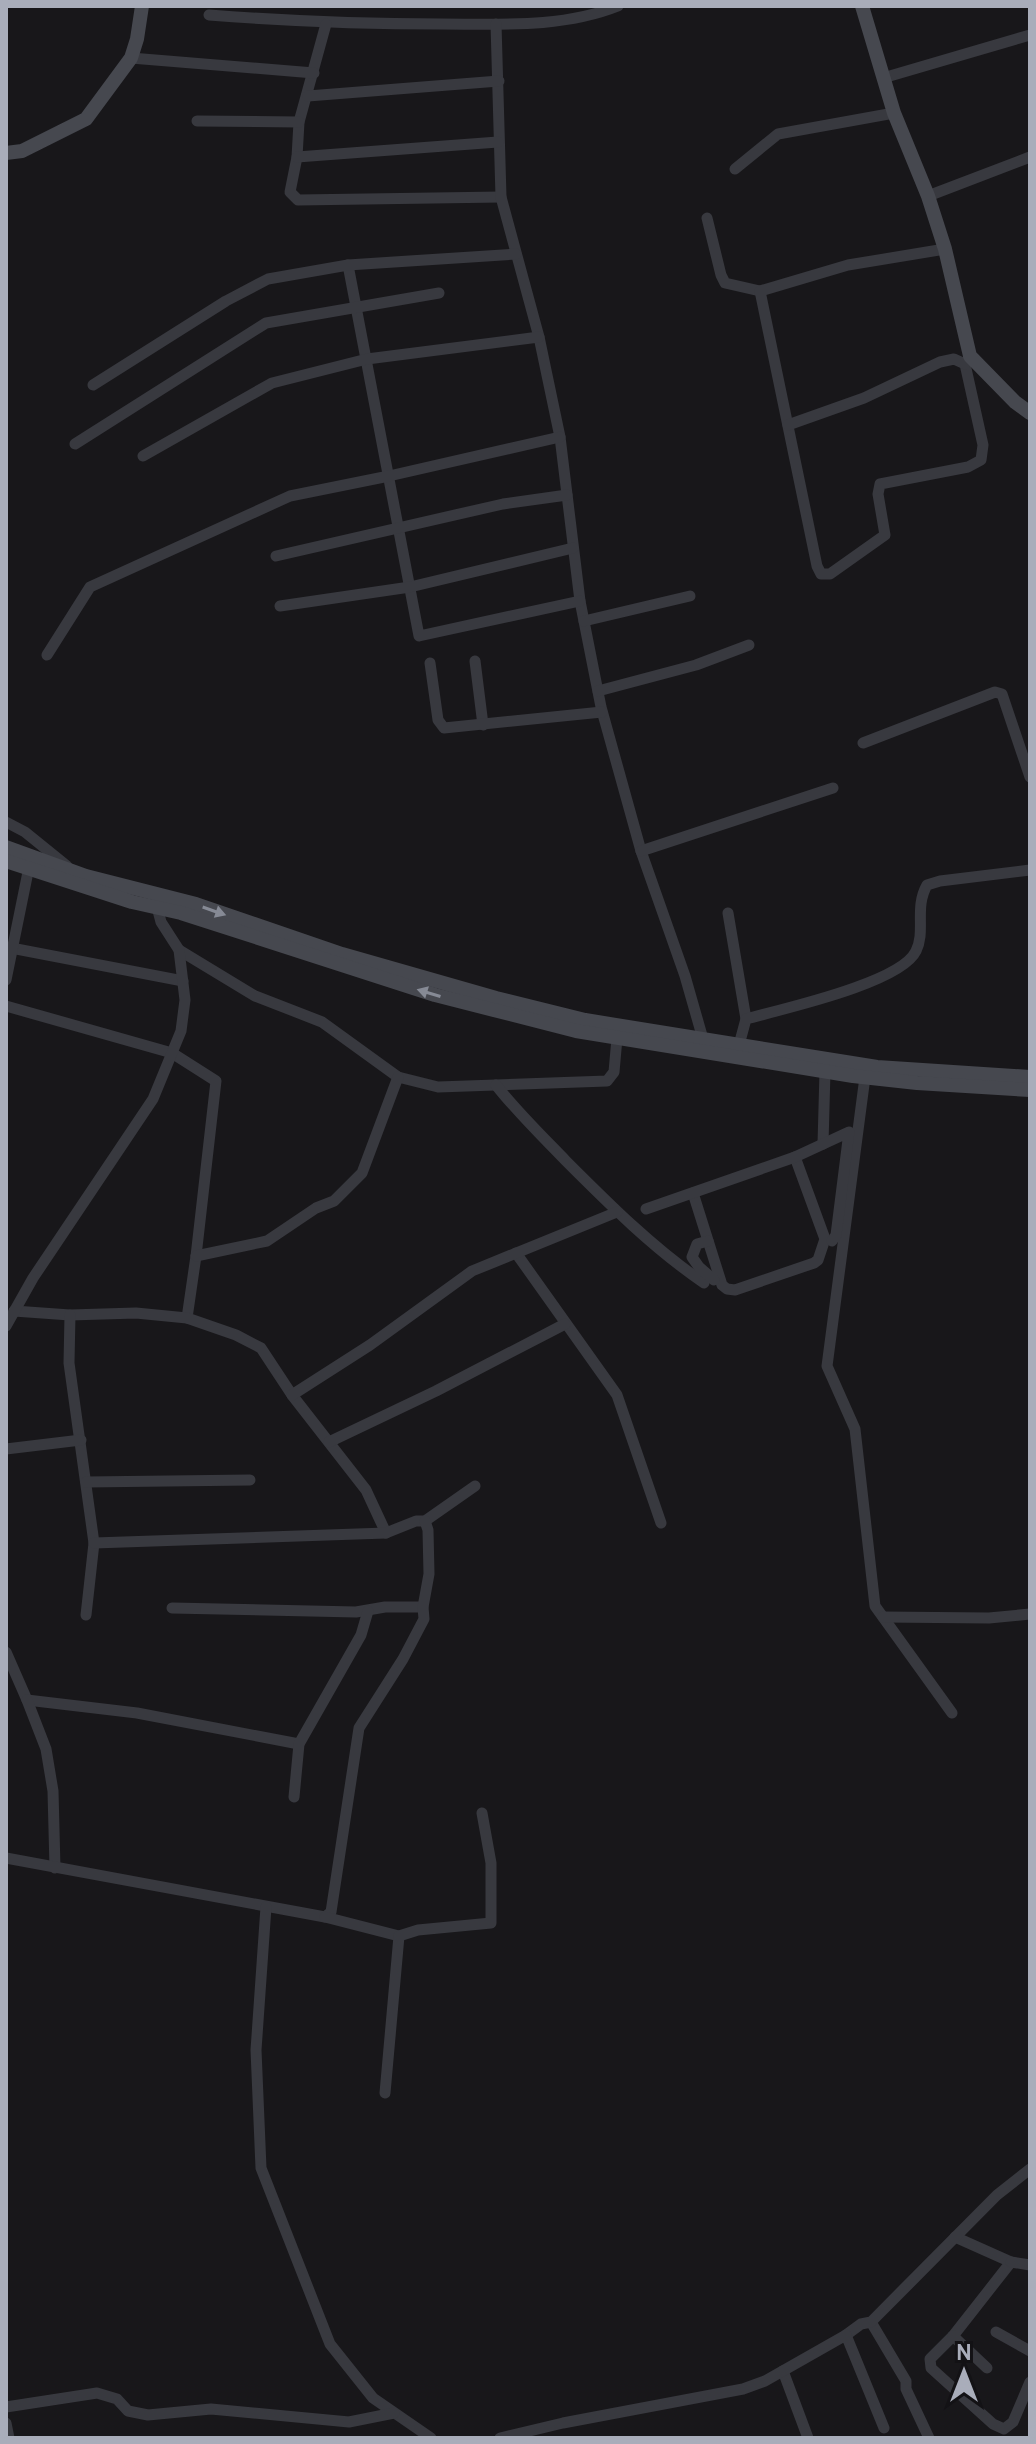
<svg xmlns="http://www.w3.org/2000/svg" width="1036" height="2444" viewBox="0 0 1036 2444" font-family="Overpass,sans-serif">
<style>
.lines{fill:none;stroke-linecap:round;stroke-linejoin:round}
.street{stroke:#38393f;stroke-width:11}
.secondary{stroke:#46484f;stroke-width:14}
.oneway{fill:#868a95}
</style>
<rect width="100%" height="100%" fill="#18171a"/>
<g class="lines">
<!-- street -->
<g class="street">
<path d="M209 15C287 21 364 24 442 24 500 24 563 28 618 6"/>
<path d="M326 24 299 122 297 157 290 192 298 200 501 197"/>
<path d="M496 24 501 197 539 337 560 437 580 601 601 707 641 851 685 976 703 1039"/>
<path d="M131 58 314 73"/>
<path d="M883 78 1030 35"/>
<path d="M308 96 499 81"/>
<path d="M197 121 299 122"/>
<path d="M297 157 498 142"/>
<path d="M735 169 778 134 894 113"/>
<path d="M928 196 1030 157"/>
<path d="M707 218 721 275 725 283 760 291"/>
<path d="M945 249 848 265 760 291 817 566 821 574H830L885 535 878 494 880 484 968 467 981 460 983 445 965 364 970 356"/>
<path d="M348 265 419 636 580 601"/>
<path d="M93 385 226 301 268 279 348 265 516 254"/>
<path d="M788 425 864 398 940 362 954 359 965 364"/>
<path d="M75 444 266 323 439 293"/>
<path d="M143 456 272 383 367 359 539 337"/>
<path d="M276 556 503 504 567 495"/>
<path d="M280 606 410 587 573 548"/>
<path d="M584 621 690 596"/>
<path d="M47 655 90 587 290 496 389 476 560 437"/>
<path d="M475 661 483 725"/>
<path d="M430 663 438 720 444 728 602 712"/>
<path d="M598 691 696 665 749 645"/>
<path d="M863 743 995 692 1002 694 1030 777"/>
<path d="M6 822 25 832 67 866"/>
<path d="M641 851 833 788"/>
<path d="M728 913 746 1019"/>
<path d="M6 947 183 981"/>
<path d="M179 950 255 996 322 1022 398 1077 438 1087 607 1081 614 1072 617 1038"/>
<path d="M6 980 29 867"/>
<path d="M6 1006 172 1053 216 1081 196 1256 187 1318"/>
<path d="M739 1045 746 1019C782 1009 901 983 916 951 926 931 914 908 927 885L940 881 1030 870"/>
<path d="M865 1077 827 1366 855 1429 875 1606 952 1713"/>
<path d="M496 1085C517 1112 542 1136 566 1161 610 1205 653 1248 704 1283"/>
<path d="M823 1144 825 1071"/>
<path d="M693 1193 722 1285 727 1289 735 1290 814 1263 818 1260 825 1239 795 1157"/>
<path d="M646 1209 795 1157 849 1132 836 1235 832 1241"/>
<path d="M708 1241 697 1244 692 1257 699 1267 714 1280"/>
<path d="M516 1253 617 1395 661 1523"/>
<path d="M196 1256 267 1241 316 1208 334 1201 362 1173 398 1077"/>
<path d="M14 1311 70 1315 136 1313 187 1318 236 1335 261 1348 292 1395 366 1490 386 1533"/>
<path d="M70 1315 69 1363 94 1543 86 1615"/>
<path d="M6 1326 33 1278 153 1099 181 1031 185 1000 179 950 161 922 156 903"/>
<path d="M292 1395 370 1345 472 1271 617 1212"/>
<path d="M329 1442 436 1391 565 1324"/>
<path d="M6 1449 81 1440"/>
<path d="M86 1482 250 1480"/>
<path d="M94 1543 386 1533 416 1521H425L475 1486"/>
<path d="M172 1608 356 1612 385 1607H423"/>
<path d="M883 1617 989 1618 1030 1614"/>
<path d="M6 1652 27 1700 137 1713 299 1744"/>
<path d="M27 1700 46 1749 53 1791 55 1868"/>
<path d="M294 1797 299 1744 361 1635 368 1611"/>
<path d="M6 1858 325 1917 331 1912 359 1728 403 1659 424 1619 423 1607 429 1574 428 1530 425 1521"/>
<path d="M266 1907 256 2050 261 2168 330 2344 373 2398 431 2438"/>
<path d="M325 1917 399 1936"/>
<path d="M385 2093 399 1936 418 1930 491 1923V1863L482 1813"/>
<path d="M955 2237 1011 2262 953 2336 930 2359 931 2368 993 2424 1004 2429 1013 2422 1030 2382"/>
<path d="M1011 2262 1030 2265"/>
<path d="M871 2322 906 2381V2389L929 2438"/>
<path d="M996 2332 1030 2351"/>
<path d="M846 2335 861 2324 871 2322 997 2195 1030 2169"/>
<path d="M953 2336 987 2368"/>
<path d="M783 2371 808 2438"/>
<path d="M6 2407 97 2393 117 2399 128 2411 148 2415 211 2409 349 2422 394 2413"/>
<path d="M6 2423 9 2438"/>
<path d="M500 2438 563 2423 743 2389 765 2381 846 2335 884 2428"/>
</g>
<!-- secondary -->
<g class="secondary">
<path d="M862 6 894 113 928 196 945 249 970 356 1015 402 1030 413"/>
<path d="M6 153 22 151 86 119 131 58 137 39 142 6"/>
<path d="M6 847 86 876 196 904 342 954 496 998 585 1020 877 1067 1030 1077"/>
<path d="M6 861 132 902 181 913 435 995 576 1031 853 1076 917 1083 1030 1090"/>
</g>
</g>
<!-- one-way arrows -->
<defs><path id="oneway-solid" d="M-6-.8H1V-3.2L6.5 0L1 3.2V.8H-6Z" transform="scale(2)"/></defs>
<g class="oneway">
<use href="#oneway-solid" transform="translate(214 911) rotate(19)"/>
<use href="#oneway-solid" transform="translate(429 993) rotate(-163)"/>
</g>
<!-- border -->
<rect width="1036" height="2444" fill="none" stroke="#a9adba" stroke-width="16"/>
<!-- north arrow -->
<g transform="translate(964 2372)" stroke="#131215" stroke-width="6" paint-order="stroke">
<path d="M0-6L14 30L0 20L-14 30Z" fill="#a9adba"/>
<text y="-12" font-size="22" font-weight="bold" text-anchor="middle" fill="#a9adba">N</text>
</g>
</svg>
